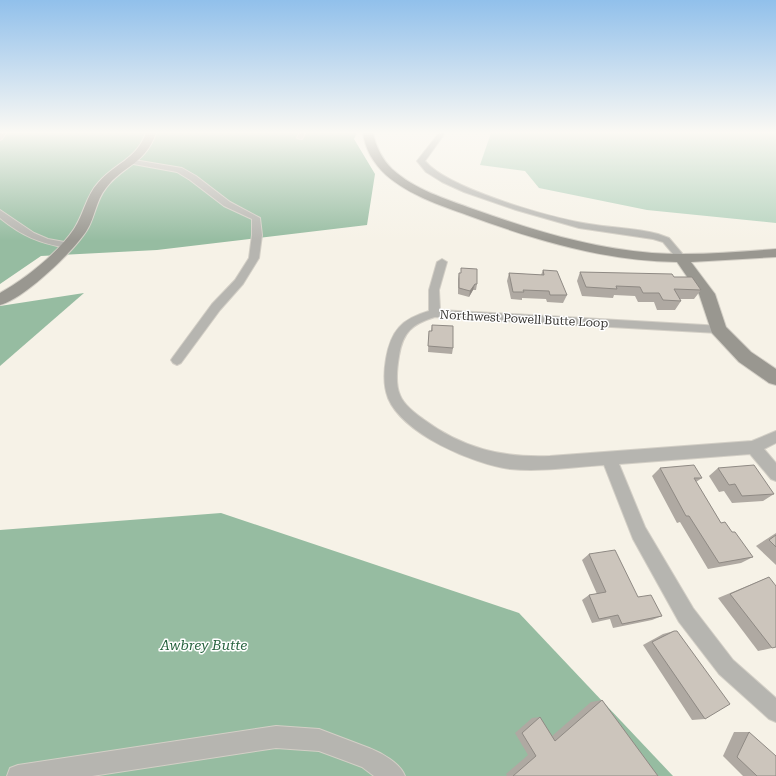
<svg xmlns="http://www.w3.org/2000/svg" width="776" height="776" viewBox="0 0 776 776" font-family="'Roboto Serif',serif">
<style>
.green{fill:#b4d2bd}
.forest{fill:#96bca1}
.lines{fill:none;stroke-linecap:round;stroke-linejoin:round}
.street-casing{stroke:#d3cfc6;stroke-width:2}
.secondary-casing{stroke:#d3cfc6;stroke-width:2}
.street{fill:#b6b5b0;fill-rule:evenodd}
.secondary{fill:#999790;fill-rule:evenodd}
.wall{fill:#afa9a2}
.shaded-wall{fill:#8f8a84}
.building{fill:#ccc5bc;stroke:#8f8a84}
.labels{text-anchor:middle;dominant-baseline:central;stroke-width:3;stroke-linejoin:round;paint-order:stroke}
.street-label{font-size:12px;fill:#34322e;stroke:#fff}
.near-park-label{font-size:14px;font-style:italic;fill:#296440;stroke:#fff}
</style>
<rect width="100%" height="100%" fill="#f6f2e7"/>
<!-- green -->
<path class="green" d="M491 133H776V223L647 210 539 188 525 171 480 165Z"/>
<!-- forest -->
<g class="forest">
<path d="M0 133H357L354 139 375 174 367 225 157 250 41 256 0 284Z"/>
<path d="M84 293 0 366V306Z"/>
<path d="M221 513 519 613 673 776H0V530Z"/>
</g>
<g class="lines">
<!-- street casing -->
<g class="street-casing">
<g id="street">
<path d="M0 133H6L2 139 0 140Z"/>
<path d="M299 133H305L302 139 297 138Z"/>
<path d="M439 133H445L425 161C448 189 551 218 589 224 612 228 636 228 658 234L669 238 686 258 684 260H678L663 242 653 239 579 228 516 210 464 192 442 182 426 172 417 161Z"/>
<path d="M128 159 182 168 196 176 230 202 260 218 262 235 259 258 243 284 220 310 181 363 177 365 173 363 171 360 173 357 212 304 235 280 249 258 252 235V219L224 206 190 180 177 172 128 163Z"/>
<path d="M0 210 34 233 48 239 70 243 72 245 67 248C39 243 22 236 0 218Z"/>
<path d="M442 259 447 262 439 290 440 310 722 326 724 329 722 332 718 333 435 317C412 324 403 332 399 356 397 368 395 384 400 395 404 405 415 413 423 419 462 448 502 458 550 456L752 441 776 431V443L764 449 776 463V481L771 479 750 454 619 464 645 527 693 608 733 660 776 698V722L769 719 719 674 679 622 633 539 604 465C573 467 541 472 510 469 473 464 403 434 388 398 383 385 384 371 386 359 391 330 402 319 429 311V290L437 262Z"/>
<path d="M276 726 319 729 369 748C382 753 400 763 405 776H374L362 767 319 751 276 748 92 776H7L10 768 18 765Z"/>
</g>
</g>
<!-- secondary casing -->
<g class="secondary-casing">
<g id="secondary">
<path d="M146 133H156C145 165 123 165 106 188 96 200 95 217 87 230 74 251 24 299 0 305V293C25 279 58 253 74 229 84 214 86 196 98 183 115 163 136 160 146 133Z"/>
<path d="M363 133H373C376 147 382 159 392 169 415 190 446 199 473 209 532 230 590 248 652 253 693 256 735 252 776 249V257L691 262 715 294 726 327 751 352 776 369V385L769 383 739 362 712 333 699 294 677 262C604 261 535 240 467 215 439 205 409 195 386 175 374 164 365 149 363 133Z"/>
</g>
</g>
<!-- street -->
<use href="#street" class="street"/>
<!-- secondary -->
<use href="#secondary" class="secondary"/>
</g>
<!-- wall -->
<g class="wall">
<path d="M461 268 477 284 476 290H473L469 297 458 294V279L459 273H461Z"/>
<path d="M543 270 567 295 563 303 547 302 546 299 522 298V300L511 299 507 281 509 273 541 275Z"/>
<path d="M580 272 674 277 701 290 694 299H680L681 301 675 310H657L654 302H638L635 296 614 295 613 298 582 296 577 281Z"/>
<path d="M432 325 453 348 452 354 428 352 429 331H431Z"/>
<path d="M660 468 702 478 696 482 721 523 732 532 753 557 741 563 708 569 680 522 677 523 652 476Z"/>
<path d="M718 468 774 494 763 501 732 503 724 491 719 492 709 476Z"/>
<path d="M776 533V565L756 546Z"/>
<path d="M589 554 638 597 662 616 652 620 613 628 610 619 592 623 582 600 589 595 597 594 582 560Z"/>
<path d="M769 577 772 648 758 651 718 598Z"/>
<path d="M674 631 705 719 692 720 643 645 663 634Z"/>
<path d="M602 700 658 776H507L506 774 528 755 515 733 532 718 540 717 552 736 591 702Z"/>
<path d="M734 732H749L776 776H743L723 756Z"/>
</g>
<!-- shaded-wall -->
<path class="shaded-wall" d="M475 284 473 290 469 297 470 291Z"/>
<!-- building -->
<g class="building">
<path d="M461 268 477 269V284H475L470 291 459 288V273H461Z"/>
<path d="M543 270 557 271 567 295H550L549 291 523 290 524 292H513L509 273 544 275Z"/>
<path d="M580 272 672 274 674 277H692L701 290 674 289 681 301 663 300 659 293H643L640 287 616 286 617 289 586 287Z"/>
<path d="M432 325 453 326V348L428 346 429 331H432Z"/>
<path d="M694 465 702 478H694L721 523 725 522 732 532H735L753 557 719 563 689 516H686L660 468Z"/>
<path d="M754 465 774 494 742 496 735 484 729 485 718 468Z"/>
<path d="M776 535V547L769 540Z"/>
<path d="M615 550 638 597 651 595 662 616 622 624 618 615 599 619 589 595 606 592 589 554Z"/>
<path d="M769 577 776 586V647L772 648 730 594Z"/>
<path d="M674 631H677L730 704 705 719 652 642Z"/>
<path d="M602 700 658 776H513L536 756 522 733 540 717 555 741Z"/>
<path d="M749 732 776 756V776H757L737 757Z"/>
</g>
<!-- sky -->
<linearGradient id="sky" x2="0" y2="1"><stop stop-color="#91c0eb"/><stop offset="0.55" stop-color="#fbf9f4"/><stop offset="1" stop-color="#fbf9f4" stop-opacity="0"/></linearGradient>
<rect width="776" height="241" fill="url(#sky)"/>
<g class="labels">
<!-- street labels -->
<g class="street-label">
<text transform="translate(524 319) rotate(3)">Northwest Powell Butte Loop</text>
</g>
<!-- near-park labels -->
<g class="near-park-label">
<text x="204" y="645">Awbrey Butte</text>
</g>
</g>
</svg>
